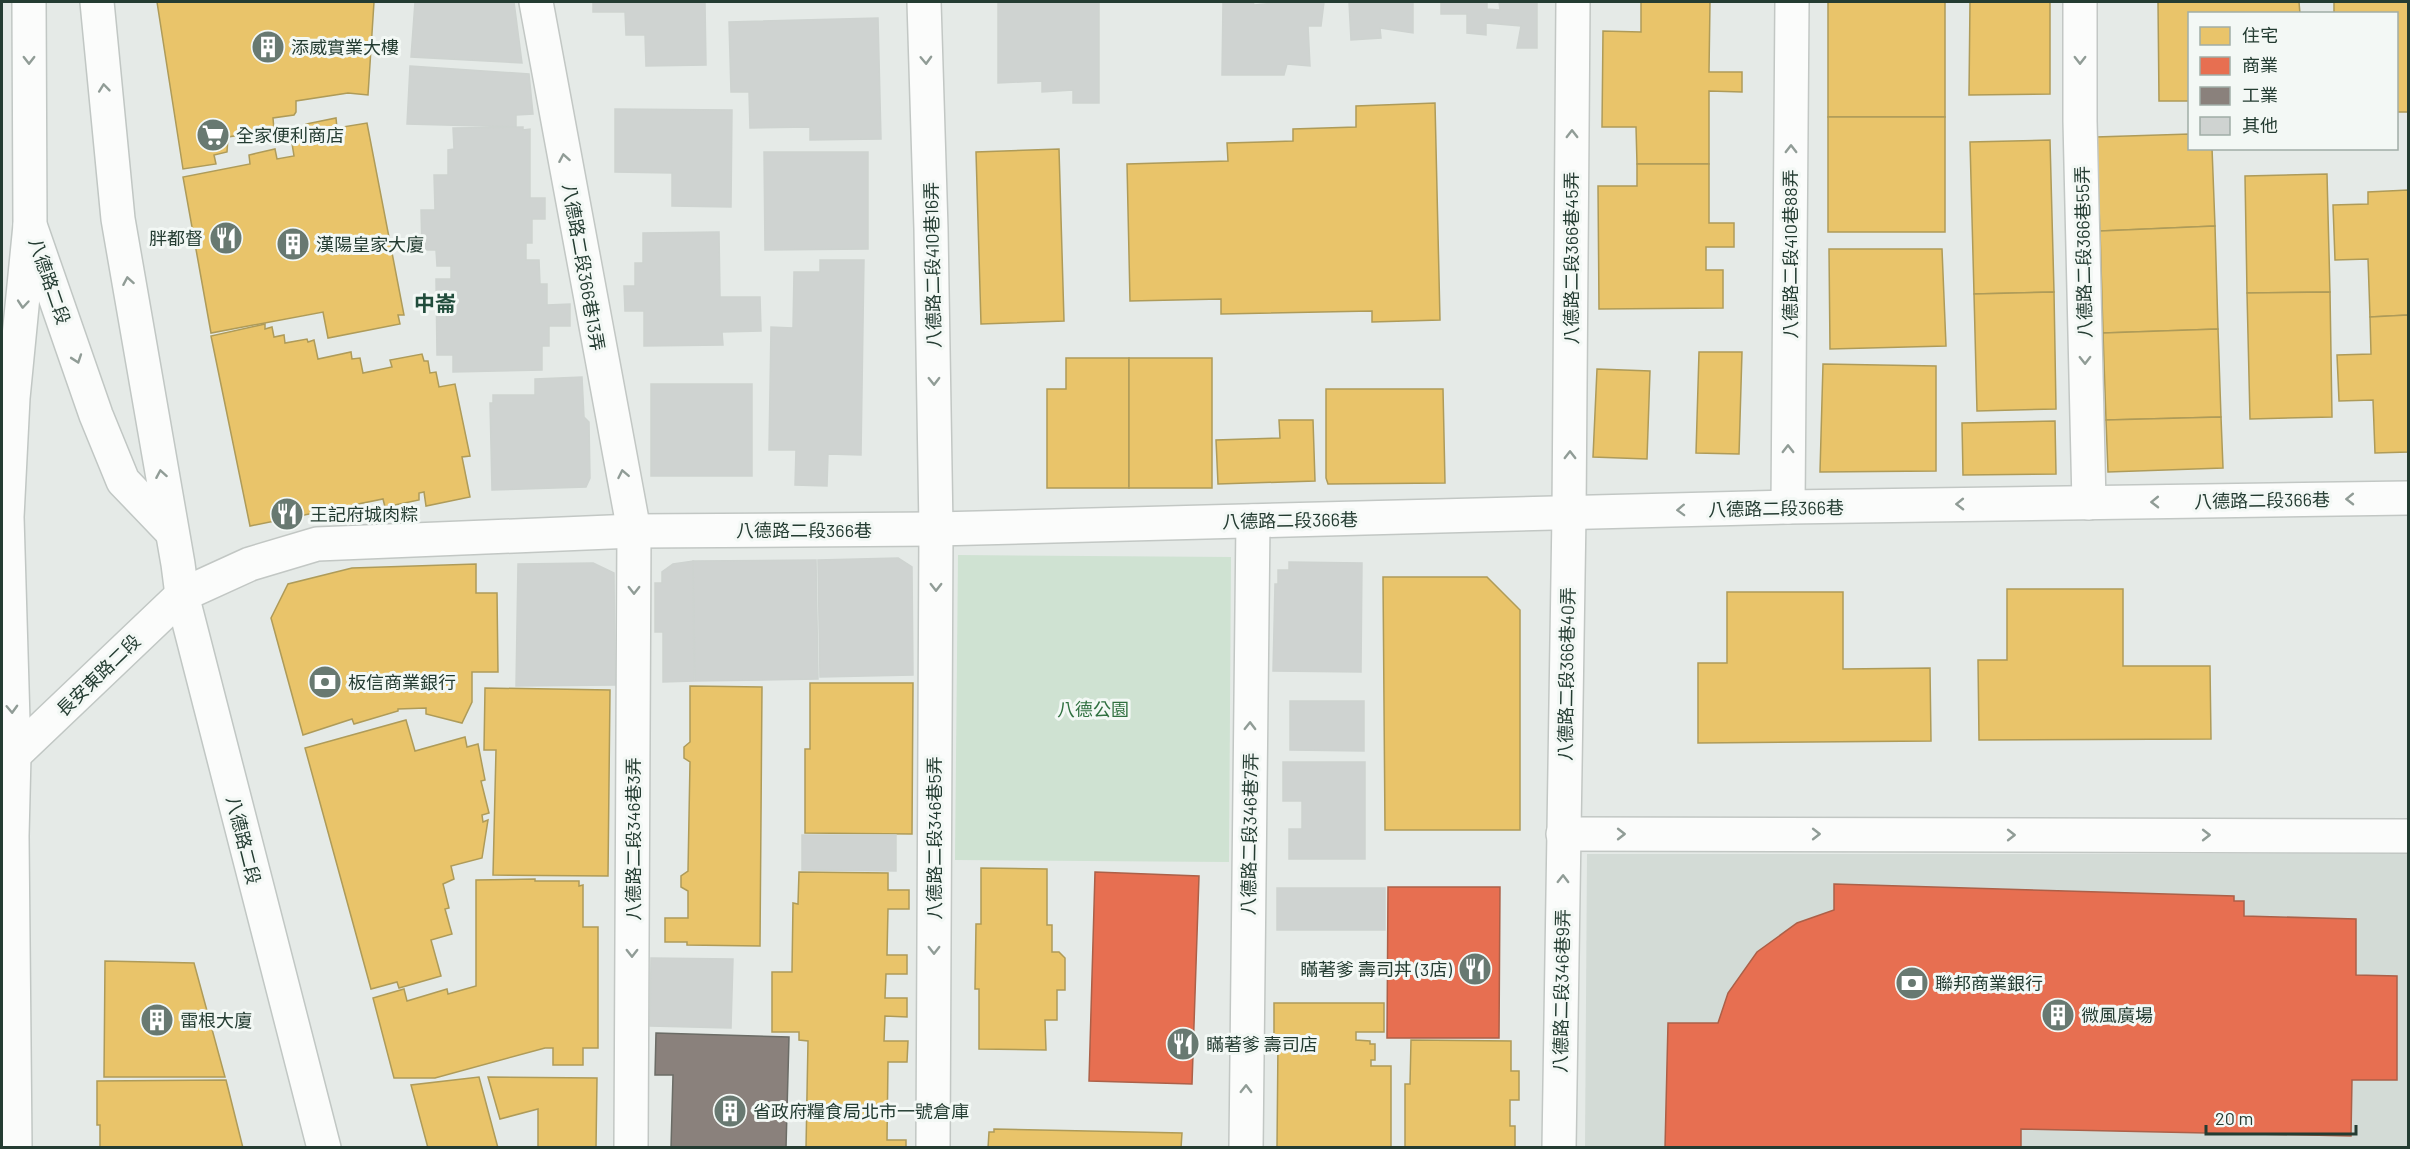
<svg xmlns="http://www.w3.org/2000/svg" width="2410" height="1149" viewBox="0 0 2410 1149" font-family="Barlow,'Noto Sans TC',sans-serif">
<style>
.built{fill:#d3dbd6}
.green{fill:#cfe2d2}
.homes{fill:#e9c46a;stroke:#ae9b59;stroke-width:1.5}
.shops{fill:#e76f51;stroke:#ac6048;stroke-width:1.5}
.industry{fill:#8a817c;stroke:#6b6c66;stroke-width:1.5}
.building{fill:#cfd3d1;stroke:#ced3d0;stroke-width:1.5}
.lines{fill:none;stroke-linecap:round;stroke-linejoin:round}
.street-casing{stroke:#c2c7c4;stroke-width:36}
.secondary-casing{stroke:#c1c7c4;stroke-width:36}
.street{stroke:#fbfcfb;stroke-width:33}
.secondary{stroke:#fbfcfb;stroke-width:33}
.oneway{stroke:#909c96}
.labels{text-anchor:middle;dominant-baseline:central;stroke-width:6;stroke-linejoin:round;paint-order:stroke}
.poi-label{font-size:18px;fill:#243c32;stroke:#f3f8f5;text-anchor:start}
.street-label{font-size:18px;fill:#243c32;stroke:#f3f8f5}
.park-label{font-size:18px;fill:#307040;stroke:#f3f8f5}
.quarter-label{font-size:21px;font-weight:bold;fill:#214d3c;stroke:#f3f8f5}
</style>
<rect width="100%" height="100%" fill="#e5eae7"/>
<!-- built -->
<path class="built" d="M1587 854H2408V1147L1585 1148Z"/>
<!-- green -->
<path class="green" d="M958 555 1231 557 1229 862 955 860Z"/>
<!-- homes -->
<g class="homes">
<path d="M157 2H374L368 95 348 93 296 101V112L294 115 273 118 274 130 228 137 227 152 214 155 216 164 183 169Z"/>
<path d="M1641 2H1710L1709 72H1742V92L1709 91V164H1637L1636 127H1602L1603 31 1641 32Z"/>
<rect x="1828" y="2" width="117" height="115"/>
<path d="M1970 2H2050V94L1969 95Z"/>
<path d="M2158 2H2299L2300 14H2190V101H2159Z"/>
<path d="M2334 2H2408V112H2396V14H2334Z"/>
<path d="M1435 103 1440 320 1372 322V311L1221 314V299L1130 301 1127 164 1228 161 1227 143 1293 141V129L1356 127V106Z"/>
<rect x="1828" y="117" width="117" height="115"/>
<path d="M336 118 337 128 367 123 404 315H398L400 324 328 338 323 312 211 333 183 177 250 164 249 155 275 149 277 159 294 156 291 137 308 134 306 124Z"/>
<path d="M2190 134V148H2212L2215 226 2100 231 2096 137Z"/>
<path d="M2050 140 2054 292 1974 294 1970 142Z"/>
<path d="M1059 149 1064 321 981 324 976 152Z"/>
<path d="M1637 164H1709V223H1734V247H1706V270H1723V308L1599 309 1598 186H1637Z"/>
<path d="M2327 174 2330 292 2247 293 2245 176Z"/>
<path d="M2408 190V315L2370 317 2368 259 2335 260 2333 205 2368 204V192Z"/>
<path d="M2215 226 2218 329 2103 333 2100 231Z"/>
<path d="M1829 249H1942L1946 346 1830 349Z"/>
<path d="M2054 292 2056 409 1977 411 1974 294Z"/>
<path d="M2330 292 2332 417 2250 419 2247 293Z"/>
<path d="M2408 315V452L2375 453 2373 400 2339 401 2337 355 2371 354 2370 317Z"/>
<path d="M265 324V329L272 327 274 337 284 335 285 343 307 339 308 342 314 340 318 359 351 352 352 359 360 358 363 373 392 367 390 360 422 354 424 361H428L430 373 436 372 439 387 455 384 470 456 462 457 470 497 426 506 424 492 419 493V500L385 507 383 499 250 526 211 336Z"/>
<path d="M2218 329 2221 417 2106 420 2103 333Z"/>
<path d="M1699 352H1742L1739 454 1696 453Z"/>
<path d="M1066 358H1129V488H1047V389H1066Z"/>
<rect x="1129" y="358" width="83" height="130"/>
<path d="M1823 364 1936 366V471L1820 472Z"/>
<path d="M1597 369 1650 371 1647 459 1593 457Z"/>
<path d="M1326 389H1443L1445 483 1328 484 1326 478Z"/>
<path d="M2221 417 2223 468 2108 472 2106 420Z"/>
<path d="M1279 420H1313L1315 481 1218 484 1216 440 1280 438Z"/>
<path d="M2055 421 2056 474 1963 475 1962 423Z"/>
<path d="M476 564V593H497L498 672H472V702L462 723 426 714V708L398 709V711L354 724 352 719 303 735 271 618 288 584 352 568Z"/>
<path d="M1383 577H1487L1520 610V830H1385Z"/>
<path d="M2007 589H2123V666H2210L2211 739 1979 740 1978 660H2007Z"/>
<path d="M1727 592H1843V669L1930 668 1931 741 1698 743V663H1727Z"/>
<path d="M810 683H913L912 834 805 833V749H810Z"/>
<path d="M690 686 762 687 760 946 687 945V942H665V918H688V891L681 887V876L688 871 690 762 684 758V747L690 742Z"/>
<path d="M485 688 610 690 608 876 493 875 496 750H484Z"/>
<path d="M406 720 415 751 465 737 467 747 478 744 485 780 481 781 489 813 482 815 483 822 488 820 482 858 451 866 454 879 443 884 449 908 445 909 452 934 431 940 441 976 399 988 397 982 371 989 305 748Z"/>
<path d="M981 868 1047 869V925H1052V952H1059L1065 958V990H1057V1020H1045L1046 1050 979 1049V989H975L976 924H981Z"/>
<path d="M799 872 888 873V890H909V909H888L887 955H907V974H886L885 998H907V1017L885 1016 884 1041H908L907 1062H888L887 1140H906V1148H806L808 1041 799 1040V1032H772V972H792L793 903 798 904Z"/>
<path d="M535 879V881H579V886L583 885V927H598V1048H583V1065H553V1048H545L435 1078H394L373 998 404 989 407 1001 447 989 448 994 476 986V880Z"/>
<path d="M105 961 194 963 225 1077H104Z"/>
<path d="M1274 1003H1384V1032H1356V1040L1370 1041V1044H1375V1060H1371V1066H1391V1148H1277L1278 1041H1274Z"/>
<path d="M1411 1040 1511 1041V1071H1519V1100H1510V1126H1515V1148H1405V1084H1410Z"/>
<path d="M479 1077 498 1148H428L411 1085Z"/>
<path d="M488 1077 597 1078 596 1148H538V1109L500 1119Z"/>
<path d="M226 1080 243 1148H100V1125H97V1081Z"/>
<path d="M994 1129 1182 1133 1181 1148H988L989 1132H994Z"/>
</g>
<!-- shops -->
<g class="shops">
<path d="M1095 872 1199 876 1192 1084 1089 1081Z"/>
<path d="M1834 884 2234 896V901H2244V916L2356 919V975L2397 976V1080H2352L2351 1136 2021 1129V1148H1665L1668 1023H1718L1728 993 1757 952 1797 923 1834 910Z"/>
<path d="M1388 887H1500L1499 1038H1387Z"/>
</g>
<!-- industry -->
<path class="industry" d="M656 1033 789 1037 786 1148H671L673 1075H655Z"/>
<!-- building -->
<g class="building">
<path d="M415 2H514L522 63 411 57Z"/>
<path d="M593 2H705L706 65 646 66 645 35H626L625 12H593Z"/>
<path d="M998 2H1099V103H1073V90L1042 92V81L998 83Z"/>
<path d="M1223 2H1253L1254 5 1284 2H1324L1321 26H1308L1310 66 1287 64 1284 75H1222Z"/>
<path d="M1349 2H1413V33L1380 28 1381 38 1351 40Z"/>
<path d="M1441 2H1487V9L1500 10 1499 2H1537V48H1517L1521 26 1486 23V35L1467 33V14H1441Z"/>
<path d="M878 18 881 139 810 140V127L750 128 749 92H731L729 22Z"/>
<path d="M410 66 529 74 533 114 516 115V127L407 124Z"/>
<path d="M615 109 732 110 731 207 672 206V173L615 172Z"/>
<path d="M523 127V130L530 129V198H545V219H532V243H526V260H539L540 284H547V305L570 304V326H549V346H542V370L453 372V355H437L436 279H451V266H437L436 250H422L421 210H435L434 175H448V150L454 149 453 128Z"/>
<path d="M764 152H868V249L765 250Z"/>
<path d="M719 232 720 297H760L761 331 722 332 723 345 644 346V311H625L624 286H635V263H643V233Z"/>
<path d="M820 260H864L861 455 828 454 827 486 795 485 796 450H769L771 327 793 328 794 272H820Z"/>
<path d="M582 377 584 417 589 422 590 478 586 487 492 490 490 403H493V395H535V379Z"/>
<rect x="651" y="384" width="101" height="92"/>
<path d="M898 558 912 567 913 675 820 677 818 560Z"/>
<path d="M816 560 818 679 695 681 693 561Z"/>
<path d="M693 561 694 681 663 682V632H655V583H662V572L673 564Z"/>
<path d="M1289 562 1362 563 1361 672 1273 671 1275 584H1278V570H1289Z"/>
<path d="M593 563 614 573 615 685 516 686 518 564Z"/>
<path d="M1290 701H1364V751L1290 750Z"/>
<path d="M1283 762H1365V859H1289V829H1302V801H1283Z"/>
<path d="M802 835H896V871L802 870Z"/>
<rect x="1277" y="888" width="108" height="42"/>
<path d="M651 958 733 959 731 1028 650 1026Z"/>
</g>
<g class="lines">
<!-- street casing -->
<g class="street-casing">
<g id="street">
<path d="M536 2 634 531 631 1148"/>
<path d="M924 2 931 229 936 529 933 1148"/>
<path d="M2080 2V121L2089 503"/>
<path d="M1788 507 1792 2"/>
<path d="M182 595 250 564 317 544 634 531 936 529 1788 507 2408 498"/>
<path d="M1563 834 2408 836"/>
<path d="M1246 1148 1253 521"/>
<path d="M1559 1148 1569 514 1573 2"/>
</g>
</g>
<!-- secondary casing -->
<g class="secondary-casing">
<g id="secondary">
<path d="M29 2 30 225 96 415 123 481 171 531"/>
<path d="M97 2 118 219 178 564 182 595 324 1148"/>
<path d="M14 755 182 595"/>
<path d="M15 1148 12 836 14 755 7 517 13 398 30 225"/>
</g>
</g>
<!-- street -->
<use href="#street" class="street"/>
<!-- secondary -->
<use href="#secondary" class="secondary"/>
</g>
<!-- one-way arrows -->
<defs><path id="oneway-chevron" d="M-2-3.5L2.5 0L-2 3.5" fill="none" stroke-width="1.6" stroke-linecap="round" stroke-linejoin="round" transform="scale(1.5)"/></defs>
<g class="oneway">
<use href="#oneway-chevron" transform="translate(29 60) rotate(90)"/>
<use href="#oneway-chevron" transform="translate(926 60) rotate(88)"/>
<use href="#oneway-chevron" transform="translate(2080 60) rotate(90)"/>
<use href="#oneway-chevron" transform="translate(104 88) rotate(-96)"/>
<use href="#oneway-chevron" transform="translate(1572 134) rotate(-90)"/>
<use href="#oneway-chevron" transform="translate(1791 149) rotate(-90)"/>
<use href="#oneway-chevron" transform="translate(564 158) rotate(-100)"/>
<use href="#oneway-chevron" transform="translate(128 281) rotate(-100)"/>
<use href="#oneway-chevron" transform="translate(23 304) rotate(95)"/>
<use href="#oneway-chevron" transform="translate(77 359) rotate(71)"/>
<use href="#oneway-chevron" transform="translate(2085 360) rotate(89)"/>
<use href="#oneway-chevron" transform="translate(934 381) rotate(89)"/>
<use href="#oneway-chevron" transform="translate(1788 449) rotate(-90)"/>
<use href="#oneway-chevron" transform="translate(1570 455) rotate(-90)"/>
<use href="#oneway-chevron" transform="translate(161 474) rotate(-100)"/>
<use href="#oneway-chevron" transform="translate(623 474) rotate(-101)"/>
<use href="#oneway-chevron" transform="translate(2350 499) rotate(179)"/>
<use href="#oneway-chevron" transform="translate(2155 502) rotate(179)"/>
<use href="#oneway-chevron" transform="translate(1960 504) rotate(179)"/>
<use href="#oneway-chevron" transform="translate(1681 510) rotate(178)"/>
<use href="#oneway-chevron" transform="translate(936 587) rotate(90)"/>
<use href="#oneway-chevron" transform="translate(634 590) rotate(90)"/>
<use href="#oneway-chevron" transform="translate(12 709) rotate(88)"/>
<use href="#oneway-chevron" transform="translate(1250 726) rotate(-89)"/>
<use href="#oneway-chevron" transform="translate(1621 834)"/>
<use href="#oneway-chevron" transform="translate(1816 834)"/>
<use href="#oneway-chevron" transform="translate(2011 835)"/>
<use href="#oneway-chevron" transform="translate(2206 835)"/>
<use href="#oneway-chevron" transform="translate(1563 879) rotate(-89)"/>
<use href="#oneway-chevron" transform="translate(934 950) rotate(90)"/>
<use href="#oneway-chevron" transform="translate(632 953) rotate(90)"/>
<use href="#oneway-chevron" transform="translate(1246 1089) rotate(-89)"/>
</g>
<!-- icons -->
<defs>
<g id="building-disc" transform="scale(1.725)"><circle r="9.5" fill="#687971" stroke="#f3f8f5"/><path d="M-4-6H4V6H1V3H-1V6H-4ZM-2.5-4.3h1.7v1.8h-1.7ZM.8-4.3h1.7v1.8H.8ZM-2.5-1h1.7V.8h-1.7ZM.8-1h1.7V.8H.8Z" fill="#fff"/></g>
<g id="supermarket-disc" transform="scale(1.725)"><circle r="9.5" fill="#687971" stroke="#f3f8f5"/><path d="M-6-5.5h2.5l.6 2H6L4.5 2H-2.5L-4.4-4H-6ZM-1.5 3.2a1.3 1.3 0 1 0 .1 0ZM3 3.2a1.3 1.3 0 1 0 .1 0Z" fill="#fff"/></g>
<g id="restaurant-disc" transform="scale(1.725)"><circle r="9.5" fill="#687971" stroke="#f3f8f5"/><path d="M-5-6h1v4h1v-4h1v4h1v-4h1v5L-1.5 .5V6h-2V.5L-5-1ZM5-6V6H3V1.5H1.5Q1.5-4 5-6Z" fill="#fff"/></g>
<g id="bank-disc" transform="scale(1.725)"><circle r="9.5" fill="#687971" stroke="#f3f8f5"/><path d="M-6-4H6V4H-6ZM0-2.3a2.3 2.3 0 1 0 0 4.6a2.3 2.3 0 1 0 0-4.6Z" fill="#fff"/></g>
</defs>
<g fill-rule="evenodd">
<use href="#building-disc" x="268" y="47"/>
<use href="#supermarket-disc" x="213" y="135"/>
<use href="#restaurant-disc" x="226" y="238"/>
<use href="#building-disc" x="293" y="244"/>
<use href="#restaurant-disc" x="287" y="514"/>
<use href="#bank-disc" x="325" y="682"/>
<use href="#restaurant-disc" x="1475" y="969"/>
<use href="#bank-disc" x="1912" y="983"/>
<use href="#building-disc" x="2058" y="1015"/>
<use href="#building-disc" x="157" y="1020"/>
<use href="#restaurant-disc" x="1183" y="1044"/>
<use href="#building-disc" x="730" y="1111"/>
</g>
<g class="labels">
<!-- poi labels -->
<g class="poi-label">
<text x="291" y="47">添威實業大樓</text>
<text x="236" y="135">全家便利商店</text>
<text x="203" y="238" text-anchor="end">胖都督</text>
<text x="316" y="244">漢陽皇家大廈</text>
<text x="310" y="514">王記府城肉粽</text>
<text x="348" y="682">板信商業銀行</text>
<text x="1452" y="969" text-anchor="end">瞞著爹 壽司丼 (3店)</text>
<text x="1935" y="983">聯邦商業銀行</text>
<text x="2081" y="1015">微風廣場</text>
<text x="180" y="1020">雷根大廈</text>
<text x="1206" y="1044">瞞著爹 壽司店</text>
<text x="753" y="1111">省政府糧食局北市一號倉庫</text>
</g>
<!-- street labels -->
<g class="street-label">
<text transform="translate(2083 252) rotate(-91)">八德路二段366巷55弄</text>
<text transform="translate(1790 254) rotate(-90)">八德路二段410巷88弄</text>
<text transform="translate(1571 258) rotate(-90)">八德路二段366巷45弄</text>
<text transform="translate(932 265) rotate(-91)">八德路二段410巷16弄</text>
<text transform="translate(584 267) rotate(80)">八德路二段366巷13弄</text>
<text transform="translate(50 281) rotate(71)">八德路二段</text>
<text transform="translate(2262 500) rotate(-1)">八德路二段366巷</text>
<text transform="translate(1776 508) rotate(-1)">八德路二段366巷</text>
<text transform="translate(1290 520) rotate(-1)">八德路二段366巷</text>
<text x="804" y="530">八德路二段366巷</text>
<text transform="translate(1566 674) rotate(-89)">八德路二段366巷40弄</text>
<text transform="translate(98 675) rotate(-44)">長安東路二段</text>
<text transform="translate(1249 834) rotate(-89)">八德路二段346巷7弄</text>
<text transform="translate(934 838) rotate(-90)">八德路二段346巷5弄</text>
<text transform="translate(633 839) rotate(-90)">八德路二段346巷3弄</text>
<text transform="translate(244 840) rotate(76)">八德路二段</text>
<text transform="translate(1561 991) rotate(-89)">八德路二段346巷9弄</text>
</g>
<!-- park labels -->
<g class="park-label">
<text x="1093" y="709">八德公園</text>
</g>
<!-- quarter labels -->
<g class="quarter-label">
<text x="435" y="302">中崙</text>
</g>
</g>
<!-- border -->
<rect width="2410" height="1149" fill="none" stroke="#243c32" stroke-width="6"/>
<!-- legend -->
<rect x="2188" y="12" width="210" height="138" fill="#f3f8f5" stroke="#a0ada7" stroke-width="1.5"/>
<rect x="2200" y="27" width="30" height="18" fill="#e9c46a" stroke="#a0ada7" stroke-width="1.5"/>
<text x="2242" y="42" font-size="18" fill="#243c32">住宅</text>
<rect x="2200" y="57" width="30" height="18" fill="#e76f51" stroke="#a0ada7" stroke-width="1.5"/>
<text x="2242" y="72" font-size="18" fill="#243c32">商業</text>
<rect x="2200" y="87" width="30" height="18" fill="#8a817c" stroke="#a0ada7" stroke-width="1.5"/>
<text x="2242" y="102" font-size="18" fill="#243c32">工業</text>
<rect x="2200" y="117" width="30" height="18" fill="#cfd3d1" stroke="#a0ada7" stroke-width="1.5"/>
<text x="2242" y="132" font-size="18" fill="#243c32">其他</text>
<!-- scale -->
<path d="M2206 1125v9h150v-9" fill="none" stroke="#243c32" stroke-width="3"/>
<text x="2215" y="1125" font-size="18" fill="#243c32" stroke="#f3f8f5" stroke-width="4.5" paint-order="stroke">20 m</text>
</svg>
